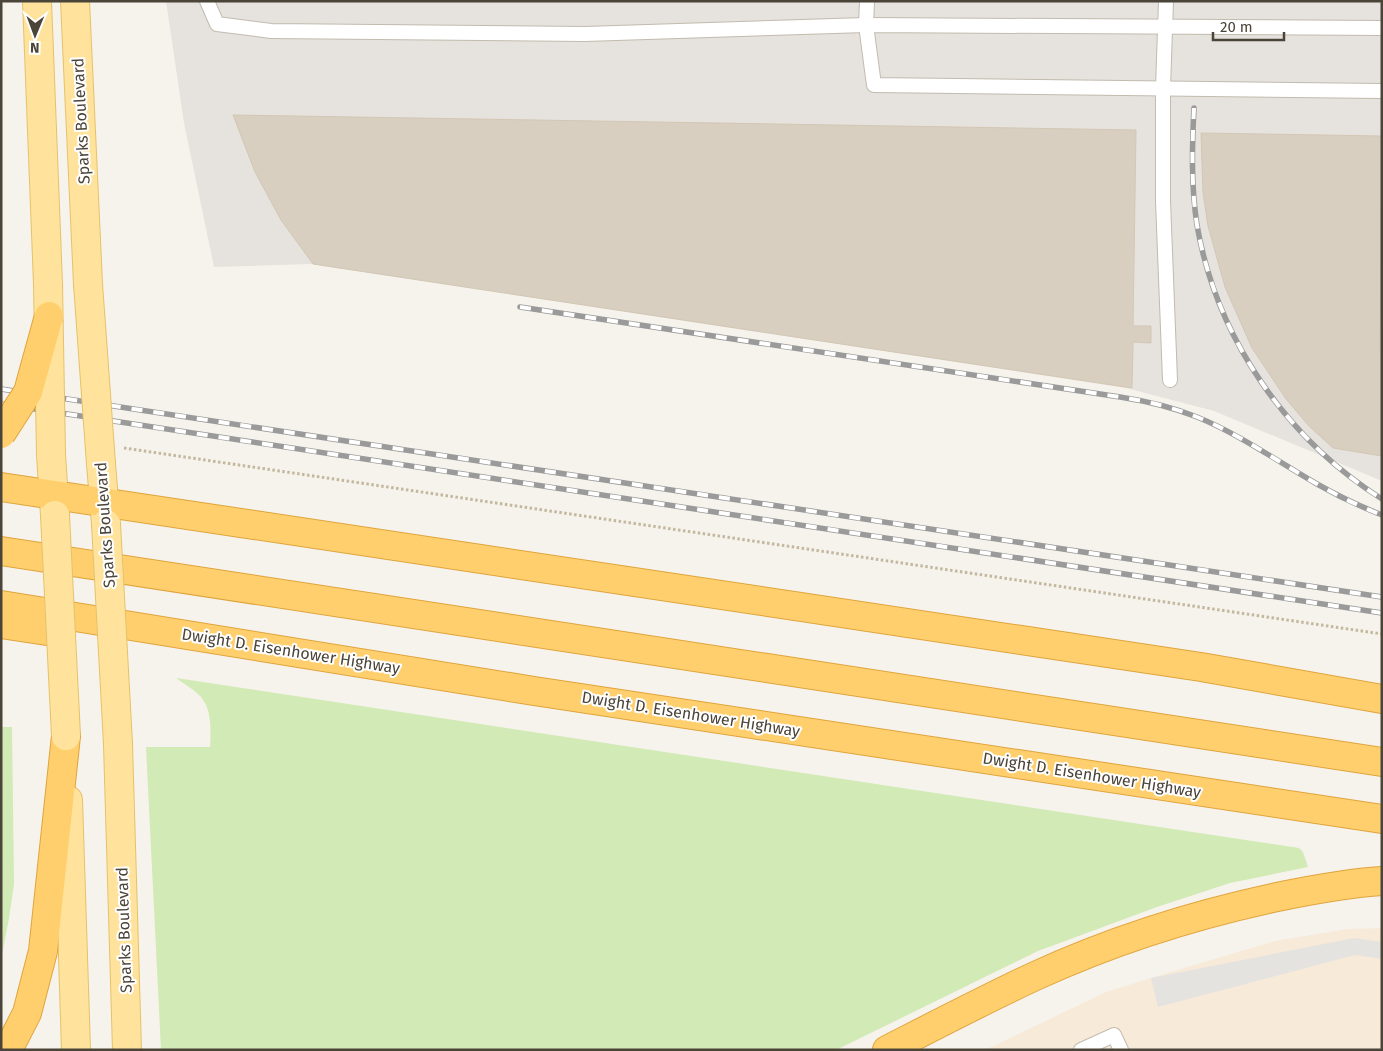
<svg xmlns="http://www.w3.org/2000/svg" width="1383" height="1051" viewBox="0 0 1383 1051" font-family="'Fira Sans',sans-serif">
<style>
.commercial{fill:#f7ead8}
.industrial{fill:#e6e2dd}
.green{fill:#d2eab5}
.parking{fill:#e5e3e0}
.building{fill:#d8cfc1;stroke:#d3c7b4}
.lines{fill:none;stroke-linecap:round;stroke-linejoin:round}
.lane-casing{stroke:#c2bbae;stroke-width:16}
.primary-casing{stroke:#e6c16a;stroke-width:30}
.highway-casing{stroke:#e0a43c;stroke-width:30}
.path{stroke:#c4b79f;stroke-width:3;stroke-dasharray:2.5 2.5;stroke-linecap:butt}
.lane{stroke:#fff;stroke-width:14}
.primary{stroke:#ffe39c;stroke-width:28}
.highway{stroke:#ffcf6e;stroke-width:28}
.rail-casing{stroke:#9a9a9a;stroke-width:5.5}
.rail{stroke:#fff;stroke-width:4;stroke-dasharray:11;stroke-linecap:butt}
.primary-bridge-casing{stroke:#e6c16a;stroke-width:30;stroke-linecap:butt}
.highway-bridge-casing{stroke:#e0a43c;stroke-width:30;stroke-linecap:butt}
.primary-bridge{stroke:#ffe39c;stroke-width:28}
.highway-bridge{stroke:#ffcf6e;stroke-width:28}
.labels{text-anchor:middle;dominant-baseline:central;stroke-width:4;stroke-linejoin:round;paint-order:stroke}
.street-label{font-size:16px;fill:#4b4439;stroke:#fff}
</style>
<rect width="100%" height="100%" fill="#f6f3ec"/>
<!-- commercial -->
<path class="commercial" d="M1382 928V1050H985L1106 992 1184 968 1275 941 1348 929Z"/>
<!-- industrial -->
<path class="industrial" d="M166 1H1382V481L1214 411 1126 388 311 264 214 267 184 123Z"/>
<!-- green -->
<g class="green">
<path d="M176 678 1299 848 1303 852 1308 867 1230 883 1157 907 1038 951 836 1050H161L146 747H210C211 731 212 710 201 697 195 690 184 684 176 678Z"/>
<path d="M1 727H12L14 884 9 918 1 960Z"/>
</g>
<!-- parking -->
<path class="parking" d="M1354 938 1382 942V959L1355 955 1158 1007 1151 978Z"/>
<!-- building -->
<g class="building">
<path d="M233 115 1136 130 1133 326H1151V343L1133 342 1132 388 313 264 281 220 255 172Z"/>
<path d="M1201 133 1382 136 1380 351H1382V456L1333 448 1309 426 1286 399 1252 348 1225 287 1208 226 1203 192Z"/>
</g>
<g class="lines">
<!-- lane casing -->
<g class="lane-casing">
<g id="lane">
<path d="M207 1 217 24 271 31 585 34 866 25 867 1"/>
<path d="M1166 1 1163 88V201L1170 380"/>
<path d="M1382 28 866 25 874 85 1382 91"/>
<path d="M1081 1050 1114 1035 1121 1050"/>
</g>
</g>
<!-- primary casing -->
<g class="primary-casing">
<g id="primary">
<path d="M37 1 48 284"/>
<path d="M75 1 88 284"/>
<path d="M51 455 55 515"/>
<path d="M101 464 106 524"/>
<path d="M118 744 127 1050"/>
<path d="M68 800 76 1050"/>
</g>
</g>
<!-- highway casing -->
<g class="highway-casing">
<g id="highway">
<path d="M1 487 1201 667 1382 699"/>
<path d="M1 551 1382 762"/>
<path d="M1 605 534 691 1382 819"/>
<path d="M1 624 47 631"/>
<path d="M8 1050 27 1013 43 951 66 736"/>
<path d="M887 1050C936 1025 984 1000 1033 977 1111 941 1193 915 1277 897 1311 890 1347 883 1382 881"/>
</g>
</g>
<!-- path -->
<path class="path" d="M124 448 1382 634"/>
<!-- lane -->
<use href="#lane" class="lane"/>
<!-- primary -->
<use href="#primary" class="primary"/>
<!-- highway -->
<use href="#highway" class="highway"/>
<!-- rail casing -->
<g class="rail-casing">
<g id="rail">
<path d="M1194 108C1192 147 1191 186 1197 225 1216 336 1286 439 1382 499"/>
<path d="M520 307 1120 397C1146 401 1172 407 1197 417 1239 434 1277 461 1317 484 1338 496 1359 506 1382 515"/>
<path d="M1 389 1382 597"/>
<path d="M1 404 1382 613"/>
</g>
</g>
<!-- rail -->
<use href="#rail" class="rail"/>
<!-- primary-bridge casing -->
<g class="primary-bridge-casing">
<g id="primary-bridge">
<path d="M48 284 51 455"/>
<path d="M88 284 101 464"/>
<path d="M55 515 66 736"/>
<path d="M106 524 118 744"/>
</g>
</g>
<!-- highway-bridge casing -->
<g class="highway-bridge-casing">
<path id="highway-bridge" d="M1 434 28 392 49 316"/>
</g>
<!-- primary-bridge -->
<use href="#primary-bridge" class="primary-bridge"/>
<!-- highway-bridge -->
<use href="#highway-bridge" class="highway-bridge"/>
</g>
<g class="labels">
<!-- street labels -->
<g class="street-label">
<text transform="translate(81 121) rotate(-93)">Sparks Boulevard</text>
<text transform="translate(105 525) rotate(-94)">Sparks Boulevard</text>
<text transform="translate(291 651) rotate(9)">Dwight D. Eisenhower Highway</text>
<text transform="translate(691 714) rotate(9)">Dwight D. Eisenhower Highway</text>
<text transform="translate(1092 775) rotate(9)">Dwight D. Eisenhower Highway</text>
<text transform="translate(124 930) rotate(-92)">Sparks Boulevard</text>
</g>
</g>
<!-- border -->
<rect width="1383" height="1051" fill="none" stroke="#4b4439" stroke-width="5"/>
<!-- north arrow -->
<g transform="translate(35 35) rotate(181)" stroke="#ffffff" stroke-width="4" paint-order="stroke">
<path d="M0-4L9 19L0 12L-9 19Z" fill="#4b4439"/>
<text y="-8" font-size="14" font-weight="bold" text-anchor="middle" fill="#4b4439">N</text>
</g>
<!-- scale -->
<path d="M1213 32v8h71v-8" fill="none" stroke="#4b4439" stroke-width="2.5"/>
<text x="1220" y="32" font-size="15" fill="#4b4439" stroke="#ffffff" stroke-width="4" paint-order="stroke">20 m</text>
</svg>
